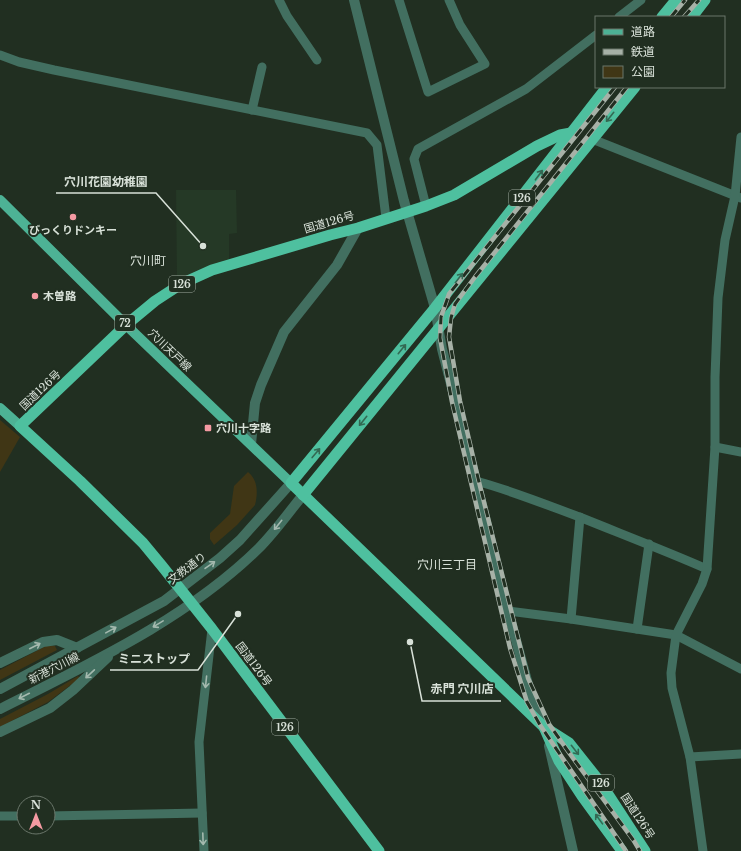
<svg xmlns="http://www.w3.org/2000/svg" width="741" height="851" viewBox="0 0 741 851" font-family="'Libre Baskerville','Noto Sans JP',serif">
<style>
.built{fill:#253926}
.green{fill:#403615}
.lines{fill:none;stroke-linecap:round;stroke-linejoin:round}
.minor{stroke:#426f60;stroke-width:9}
.tertiary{stroke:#426f60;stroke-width:10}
.primary{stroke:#4db295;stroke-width:10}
.trunk{stroke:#4ec09f;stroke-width:11}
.rail-casing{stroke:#a7b1a7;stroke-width:4.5}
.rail{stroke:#212f21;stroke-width:3;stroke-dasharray:9;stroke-linecap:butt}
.oneway{stroke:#336953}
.oneway2{stroke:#a4b9ae}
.poi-dot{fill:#f49aa2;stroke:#212f21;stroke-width:1.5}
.labels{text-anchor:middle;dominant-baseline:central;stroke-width:4;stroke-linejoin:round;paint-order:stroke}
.shield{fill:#212f21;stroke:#a1aca1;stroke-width:1}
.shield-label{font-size:10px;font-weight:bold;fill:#d8e1d8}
.street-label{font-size:11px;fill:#d8e1d8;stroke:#212f21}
.poi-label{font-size:11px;font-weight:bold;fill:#d8e1d8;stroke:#212f21;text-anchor:start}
.neighbourhood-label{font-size:12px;fill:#d8e1d8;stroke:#212f21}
.leader{fill:none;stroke:#d8e1d8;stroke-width:1.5}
.callout-dot{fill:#d8e1d8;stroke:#212f21;stroke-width:1.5}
.callout-label{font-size:12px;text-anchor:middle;font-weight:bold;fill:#d8e1d8;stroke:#212f21;stroke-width:4;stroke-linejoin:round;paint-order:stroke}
</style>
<rect width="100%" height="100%" fill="#212f21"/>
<!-- built -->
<path class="built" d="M176 190H236L237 233 229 234V259L203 268 177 280Z"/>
<!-- green -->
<g class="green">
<path d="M0 420 20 437 0 472Z"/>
<path d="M248 472C258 480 258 493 255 505L237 525 214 545 210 539V533L230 514 234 486Z"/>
<path d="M48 645 55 646 57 650 0 680V670Z"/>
<path d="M78 676 80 678 48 702 0 727V719L48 694Z"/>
</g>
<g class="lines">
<!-- minor -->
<g class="minor">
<path d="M279 0 287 16 317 60"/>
<path d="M399 0 428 92 485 64 460 25 449 0"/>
<path d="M619 17 641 0"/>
<path d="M0 55 19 62 54 70 367 133 377 145 386 218"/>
<path d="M252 110 262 67"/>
<path d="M592 139 741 198"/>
<path d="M426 206 414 159 418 149 526 89 596 35"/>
<path d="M715 447 741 452"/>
<path d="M476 481C513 491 547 505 582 518 624 535 666 551 707 569"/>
<path d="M508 611 571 619 676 635 741 669"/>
<path d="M571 619 580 517"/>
<path d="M637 629 649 544"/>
<path d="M690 757 741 754"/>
<path d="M0 816H24"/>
<path d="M48 816 202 813"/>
<path d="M204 851 199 742 212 629"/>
<path d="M703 851 690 757 672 688 671 673 676 635 702 584 707 569 715 447V377L718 298 725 240 735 196 741 137"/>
</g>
<!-- tertiary -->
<g class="tertiary">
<path d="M354 0 404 201 435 308 442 349 476 481 508 611 532 699 544 726"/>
<path d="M251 444 255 403 261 385 284 332 337 265 358 228"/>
<path d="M0 663 43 642 57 640 77 648"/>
<path d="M0 689 164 601 220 558 240 540 291 483"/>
<path d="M0 709C89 664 187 619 259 548 275 532 289 512 303 495"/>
<path d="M0 732 50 708 73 690 108 657"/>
<path d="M549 746 573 851"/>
</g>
<!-- primary -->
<g class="primary">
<path d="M0 200 126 325 291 483"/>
<path d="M0 408 20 426"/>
</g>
<!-- trunk -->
<g class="trunk">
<path d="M662 17 676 0"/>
<path d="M692 17 705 0"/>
<path d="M607 87 435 308 291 483 544 727 569 743 600 782 645 851"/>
<path d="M303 495 635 87"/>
<path d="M544 727 559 761 582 796 622 851"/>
<path d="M379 851 212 629 162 566 143 543 80 481 20 426 126 325 155 301 181 284 212 270 330 235 358 228 426 206 454 195 537 146 560 135 571 133"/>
</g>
<!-- rail casing -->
<g class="rail-casing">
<g id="rail">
<path d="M671 17 685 0"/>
<path d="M684 17 699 0"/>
<path d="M615 87 449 294 441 317 440 338 452 402 510 648 527 702 540 725 626 851"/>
<path d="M627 87 475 277 455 304 451 318 449 337 460 401 478 478 528 678 549 724 570 754 634 841 640 851"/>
</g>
</g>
<!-- rail -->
<use href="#rail" class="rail"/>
</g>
<!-- one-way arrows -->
<defs><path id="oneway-shaft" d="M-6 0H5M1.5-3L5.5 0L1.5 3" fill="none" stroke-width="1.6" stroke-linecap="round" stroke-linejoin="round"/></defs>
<g class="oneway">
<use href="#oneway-shaft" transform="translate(610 117) rotate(129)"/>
<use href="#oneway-shaft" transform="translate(539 175) rotate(-53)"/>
<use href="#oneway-shaft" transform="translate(459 278) rotate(-52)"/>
<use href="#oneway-shaft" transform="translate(402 349) rotate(-51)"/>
<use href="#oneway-shaft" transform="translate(363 421) rotate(129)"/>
<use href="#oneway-shaft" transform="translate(316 453) rotate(-50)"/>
<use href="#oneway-shaft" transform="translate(575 750) rotate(52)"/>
<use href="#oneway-shaft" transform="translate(599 819) rotate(-126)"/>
</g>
<g class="oneway2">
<use href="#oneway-shaft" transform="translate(278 525) rotate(129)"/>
<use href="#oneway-shaft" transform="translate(210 565) rotate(-35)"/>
<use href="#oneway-shaft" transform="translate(158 624) rotate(149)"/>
<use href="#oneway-shaft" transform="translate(111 630) rotate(-29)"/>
<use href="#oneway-shaft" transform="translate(35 646) rotate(-27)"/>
<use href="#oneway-shaft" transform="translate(90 674) rotate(137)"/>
<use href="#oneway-shaft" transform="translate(206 682) rotate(96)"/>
<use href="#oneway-shaft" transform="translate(24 696) rotate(153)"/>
<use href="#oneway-shaft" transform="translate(203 839) rotate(88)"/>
</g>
<!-- markers -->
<g class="poi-dot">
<circle cx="73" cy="217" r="4"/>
<circle cx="35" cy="296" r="4"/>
<rect x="204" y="424" width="8" height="8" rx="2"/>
</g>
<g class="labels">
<!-- shield labels -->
<g class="shield">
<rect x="509" y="190" width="26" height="16" rx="3"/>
<rect x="169" y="276" width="26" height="16" rx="3"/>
<rect x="115" y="315" width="20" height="16" rx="3"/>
<rect x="272" y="719" width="26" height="16" rx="3"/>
<rect x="588" y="775" width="26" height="16" rx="3"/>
</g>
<g class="shield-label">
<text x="522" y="198">126</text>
<text x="182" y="284">126</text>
<text x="125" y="323">72</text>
<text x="285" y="727">126</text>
<text x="601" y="783">126</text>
</g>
<!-- street labels -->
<g class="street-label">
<text transform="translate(329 222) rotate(-16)">国道126号</text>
<text transform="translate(170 350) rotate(44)">穴川天戸線</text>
<text transform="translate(40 390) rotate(-44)">国道126号</text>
<text transform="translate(187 568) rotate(-37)">文教通り</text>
<text transform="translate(254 664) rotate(53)">国道126号</text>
<text transform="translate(54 668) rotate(-27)">新港穴川線</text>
<text transform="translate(638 816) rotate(57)">国道126号</text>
</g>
<!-- poi labels -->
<g class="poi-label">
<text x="73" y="230" text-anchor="middle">びっくりドンキー</text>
<text x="43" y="296">木曽路</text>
<text x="216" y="428">穴川十字路</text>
</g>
<!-- neighbourhood labels -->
<g class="neighbourhood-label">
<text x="148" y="260">穴川町</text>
<text x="447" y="564">穴川三丁目</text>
</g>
</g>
<!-- callouts -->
<path class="leader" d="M203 246L156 193H56M238 614L198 670H110M410 642L422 701H501"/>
<g class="callout-dot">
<circle cx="203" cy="246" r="4"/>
<circle cx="238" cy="614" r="4"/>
<circle cx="410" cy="642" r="4"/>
</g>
<g class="callout-label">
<text x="106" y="186">穴川花園幼稚園</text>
<text x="154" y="663">ミニストップ</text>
<text x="462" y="693">赤門 穴川店</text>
</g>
<!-- legend -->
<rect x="595" y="16" width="130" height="72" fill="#212f21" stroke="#6a766a"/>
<rect x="603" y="29" width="20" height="6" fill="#4db295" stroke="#6a766a"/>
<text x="631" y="36" font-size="12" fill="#d8e1d8">道路</text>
<rect x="603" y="49" width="20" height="6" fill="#a7b1a7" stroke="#6a766a"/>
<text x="631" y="56" font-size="12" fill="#d8e1d8">鉄道</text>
<rect x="603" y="66" width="20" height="12" fill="#403615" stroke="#6a766a"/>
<text x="631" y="76" font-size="12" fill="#d8e1d8">公園</text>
<!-- north arrow -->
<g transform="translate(36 815)"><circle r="19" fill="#212f21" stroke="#6a766a"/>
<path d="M0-3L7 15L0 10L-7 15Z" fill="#f49aa2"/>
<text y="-6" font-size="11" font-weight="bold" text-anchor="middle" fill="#d8e1d8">N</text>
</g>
</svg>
